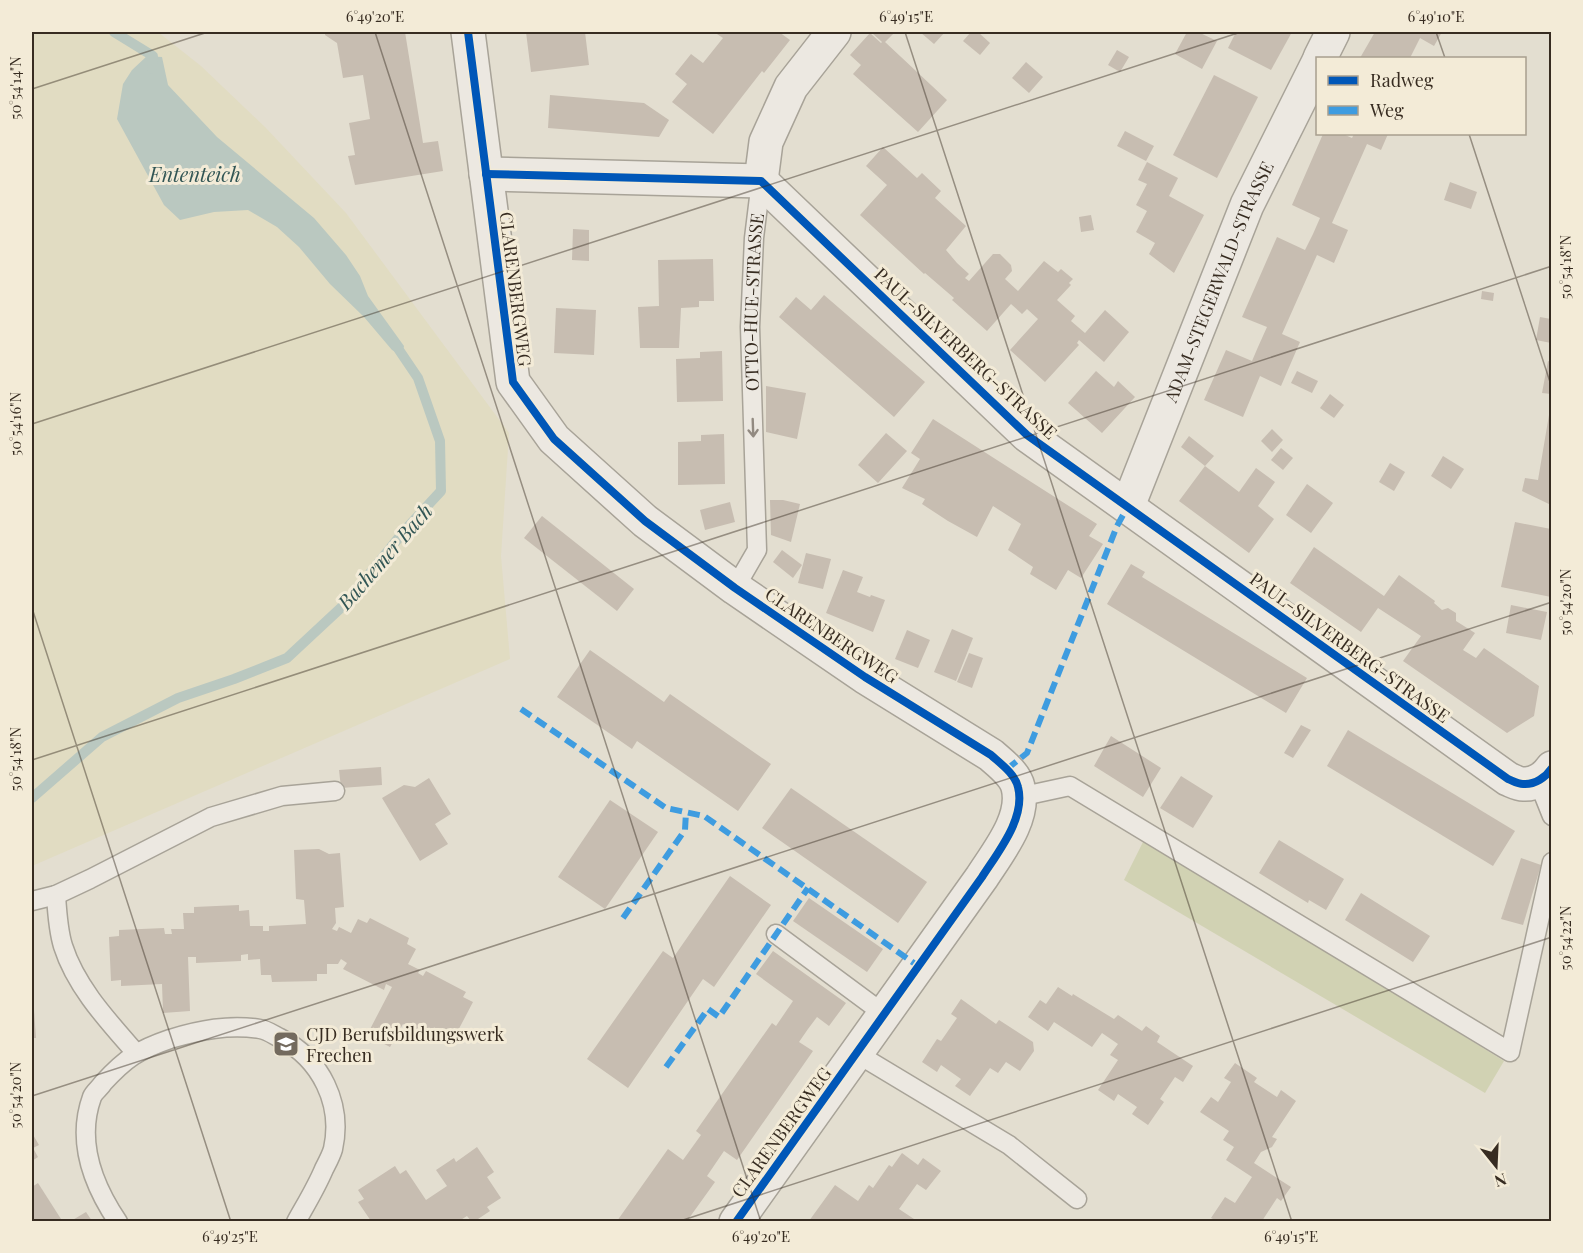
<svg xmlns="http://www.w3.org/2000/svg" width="1583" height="1253" viewBox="0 0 1583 1253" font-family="'Playfair Display',serif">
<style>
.farmland{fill:#e1dcc2}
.green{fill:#d1d2b3}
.water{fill:#bac8c0}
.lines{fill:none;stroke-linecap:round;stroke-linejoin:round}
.stream{stroke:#bac8c0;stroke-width:10}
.building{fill:#c7bdb1}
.lane-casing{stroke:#a8a398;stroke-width:21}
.street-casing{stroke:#a8a398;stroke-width:36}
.lane{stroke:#ece8e1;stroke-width:18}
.street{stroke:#ece8e1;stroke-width:33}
.quiet{stroke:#3e9ce0;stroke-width:6;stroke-dasharray:12 6;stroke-linecap:butt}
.cycleway-casing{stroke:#f3ebd7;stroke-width:11}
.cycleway{stroke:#0057b8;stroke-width:8}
.oneway{stroke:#928a81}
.ticks{fill:none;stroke:#372c21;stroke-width:1.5;stroke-opacity:0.45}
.labels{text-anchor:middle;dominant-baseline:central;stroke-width:6;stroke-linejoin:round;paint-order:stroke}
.street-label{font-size:18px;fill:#372c21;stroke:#f3ebd7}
.poi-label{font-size:18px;fill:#372c21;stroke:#f3ebd7;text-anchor:start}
.water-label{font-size:20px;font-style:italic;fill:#315554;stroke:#f3ebd7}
.neatline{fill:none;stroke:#372c21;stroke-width:2}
.ticks-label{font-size:15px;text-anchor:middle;fill:#372c21}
</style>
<rect width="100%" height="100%" fill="#e3ded0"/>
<!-- farmland -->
<path class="farmland" d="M32 32H158L201 66 265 127 346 213 509 433 501 556 510 659 32 866Z"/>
<!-- green -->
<path class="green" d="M1145 838 1504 1061 1485 1093 1124 880Z"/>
<!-- water -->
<path class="water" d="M147 56 162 57 168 85 217 137 314 218 346 255 360 276 368 296 404 346 402 355 392 350 364 317 330 284 299 247 277 227 248 210 214 212 180 220 164 205 117 119 123 84 132 70Z"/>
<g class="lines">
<!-- stream -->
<g class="stream">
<path d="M114 32 153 56 152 69"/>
<path d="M32 798 102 737 178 698 234 679 287 658 345 604 405 530 441 491 440 441 418 378 395 344"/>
</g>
</g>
<!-- building -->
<g class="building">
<path d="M325 32H405L423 143 438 141 443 171 355 185 348 156 355 155 349 123 370 119 363 75 343 78 337 43 325 35Z"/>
<path d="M526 32H568V34L585 32 589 65 531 72Z"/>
<path d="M714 32H779L790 40 764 73 762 71 713 134 672 102 687 84 675 74 691 54 703 63 723 38Z"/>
<path d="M871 32H895L885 42 947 100 918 132 853 74 861 65 850 55 870 33 881 43 882 42Z"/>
<path d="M920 32H945L934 44Z"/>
<path d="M971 32H978L990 43 980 55 963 41Z"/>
<path d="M1187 32H1198L1217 41 1202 69 1175 54Z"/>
<path d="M1236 32H1292L1271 70 1228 48Z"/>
<path d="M1375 32H1442L1434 46 1420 38 1410 58H1360Z"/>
<path d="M1117 50 1129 57 1120 72 1108 65Z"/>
<path d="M1026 62 1043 77 1029 93 1012 78Z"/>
<path d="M1214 75 1258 97 1217 178 1173 155Z"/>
<path d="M550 95 644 103 669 120 659 137 548 128Z"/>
<path d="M1125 131 1154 146 1146 161 1117 146Z"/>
<path d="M1323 134H1343L1352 138 1354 134H1388L1381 150 1367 144 1332 223 1348 230 1334 263 1317 255 1282 334 1300 342 1281 386 1260 376 1243 417 1204 400 1226 350 1252 361 1258 347 1267 327 1242 317 1277 237 1305 250 1313 234 1320 218 1292 205Z"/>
<path d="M883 147 917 178 922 173 941 191 935 198 966 226 946 250 957 263 969 274 965 278 969 281 993 254H1000L1011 265 1012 271 1005 279 1018 291 1044 261 1058 272 1061 269 1073 279 1069 283 1071 285 1057 300 1075 316 1071 321 1085 333 1105 310 1129 332 1104 362 1079 340 1077 343 1079 345 1045 382 1010 350 1038 319 1027 309 1022 314 1011 304 987 331 952 300 954 298 925 273 924 274 860 215 887 185 866 166Z"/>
<path d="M1147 162 1178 178 1169 196 1204 215 1174 273 1149 254 1155 243 1136 232 1147 211 1136 205 1147 184 1138 180Z"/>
<path d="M1450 182 1477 192 1471 209 1444 200Z"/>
<path d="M1091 215 1094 230 1081 232 1079 217Z"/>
<path d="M573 229 589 230V261L572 260Z"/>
<path d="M713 259 714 301H699V307L681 308 679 348H640L638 307 659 306 658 260Z"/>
<path d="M1482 291 1494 293 1493 301 1481 299Z"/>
<path d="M824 295 925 382 894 417 779 317 796 297 811 310Z"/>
<path d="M556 308 596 310 594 355 554 353Z"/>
<path d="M1540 317 1551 319V343L1536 340Z"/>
<path d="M722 351 723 401 677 402 676 359 700 358V352Z"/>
<path d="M1548 361 1551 362V394L1542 393Z"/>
<path d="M1096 371 1114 387 1118 381 1135 397 1102 433 1068 403Z"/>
<path d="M1297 371 1318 381 1312 393 1291 383Z"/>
<path d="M766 386 806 393 797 439 766 432Z"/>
<path d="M1330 394 1344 405 1334 418 1320 408Z"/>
<path d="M1550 409H1551V505L1522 491 1525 478 1538 480Z"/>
<path d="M933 419 1097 524 1089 536 1103 544 1081 578 1068 570 1056 590 1030 574 1033 567 1008 550 1021 524 993 506 977 537 948 521 922 504 925 499 902 488 920 459 911 453Z"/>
<path d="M1272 429 1283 440 1272 452 1261 441Z"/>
<path d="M886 433 907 451 878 483 858 465Z"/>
<path d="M724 434 725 484 678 485V442L701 441V435Z"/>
<path d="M1189 436 1214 456 1205 466 1239 492 1256 468 1275 482 1258 506 1274 519 1249 553 1179 501 1205 466 1181 447Z"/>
<path d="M1281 448 1293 458 1283 470 1271 460Z"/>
<path d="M1443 456 1464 469 1451 489 1431 476Z"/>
<path d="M1390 463 1405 472 1394 491 1379 482Z"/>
<path d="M1307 484 1333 503 1311 533 1286 515Z"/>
<path d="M770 500H783L800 504 791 542 771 535Z"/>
<path d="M730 502 735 522 705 530 700 510Z"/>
<path d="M542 516 634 589 617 611 524 538Z"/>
<path d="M1515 522 1551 529V597L1501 587Z"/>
<path d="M1314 547 1384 596 1399 575 1435 601 1434 603 1442 610 1448 608 1456 613V621L1475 633 1463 650 1476 658 1484 648 1539 686 1534 716 1507 733 1403 661 1421 636 1378 608 1361 632 1290 583Z"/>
<path d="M782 550 802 565 793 578 773 562Z"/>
<path d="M806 553 831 559 823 589 798 583Z"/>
<path d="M1131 564 1145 572 1142 577 1307 678 1286 713 1107 604Z"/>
<path d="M843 570 863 577 857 592 870 597 871 595 885 600 873 632 826 613Z"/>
<path d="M1511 605 1547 612 1541 640 1506 633Z"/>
<path d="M952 629 973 638 956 681 934 672Z"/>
<path d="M907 630 930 640 918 668 895 659Z"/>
<path d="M590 650 664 702 670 694 771 764 738 811 637 741 632 749 557 697Z"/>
<path d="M969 653 983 658 972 688 957 682Z"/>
<path d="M1301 725 1311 730 1293 758 1284 753Z"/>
<path d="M1348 730 1515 831 1493 866 1327 766Z"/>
<path d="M1111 736 1161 768 1143 797 1094 766Z"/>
<path d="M381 767 382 785 341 788 339 770Z"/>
<path d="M1181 776 1213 796 1193 828 1160 808Z"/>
<path d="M429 778 451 814 435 824 448 844 420 861 382 798 404 785 415 787Z"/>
<path d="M791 788 927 882 898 923 762 828Z"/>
<path d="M610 800 658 832 605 909 558 877Z"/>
<path d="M1279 840 1344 879 1326 910 1309 900 1308 903 1259 873Z"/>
<path d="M319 849 329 854 340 853 344 907 335 908 336 923 332 929 337 931 339 927 351 933 358 919 367 923 370 918 409 938 407 944 416 949 408 964 420 970 418 973 423 976 426 971 466 992 463 997 473 1002 452 1042 442 1037 439 1044 403 1024 390 1047 367 1035 392 987 386 984 384 990 343 969 347 963 341 959 338 964H327V974H317V981L272 982 271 975H261L260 959 248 960V954L241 955V961L196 963V957H188L190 1011 163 1013 162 984 121 986V980L111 981 109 937 119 936V930L164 928 165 934H172L171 929H184L183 913H194V907L239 905V911L249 910 250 926H263V931H269V926L306 924 304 900 296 899 294 850Z"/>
<path d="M1521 858 1541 865 1523 925 1501 919Z"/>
<path d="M730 876 771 905 714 987 703 979 628 1088 587 1059 663 951 673 958Z"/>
<path d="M1361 893 1430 936 1413 962 1345 920Z"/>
<path d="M809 898 883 949 867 972 793 921Z"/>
<path d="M773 951 846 1003 829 1026 817 1017 808 1029 799 1042 813 1051 737 1160 724 1151 707 1176 715 1182 687 1221H617L668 1149 683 1160 701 1135 696 1131 772 1023 776 1026 793 1001 756 974Z"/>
<path d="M1058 987 1072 996 1073 994 1114 1019 1118 1015 1142 1031 1146 1026 1160 1036 1157 1042 1193 1066 1183 1082 1175 1077 1160 1099 1164 1102 1148 1125 1132 1114 1137 1107 1118 1094 1114 1101 1098 1090 1118 1060 1110 1055 1118 1044 1102 1033 1092 1047 1054 1022 1048 1031 1028 1017 1040 1000 1046 1004Z"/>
<path d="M961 999 996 1024 999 1020 1033 1042 1034 1051 1020 1071 1006 1062 998 1073 990 1068 970 1096 955 1086 961 1079 941 1065 937 1072 922 1062 937 1039 941 1041 957 1018 951 1014Z"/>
<path d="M32 1010H34L36 1038H32Z"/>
<path d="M1235 1063 1257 1078 1254 1082 1277 1097 1281 1090 1296 1101 1272 1137 1277 1139 1272 1147 1261 1152 1254 1163 1291 1187 1281 1201 1277 1198 1262 1221H1217L1211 1218 1225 1197 1235 1203 1252 1177 1226 1160 1234 1147 1223 1140 1229 1131 1200 1112 1211 1097 1218 1102 1231 1082 1224 1078Z"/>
<path d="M32 1133 39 1145 33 1148 38 1157 32 1161Z"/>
<path d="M477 1147 494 1172 487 1177 501 1198 487 1207 490 1211 475 1221H471L467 1216 459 1221H371L358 1202 364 1199 358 1190 395 1166 400 1174 406 1170 426 1200 447 1186 436 1170 454 1158 456 1162Z"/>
<path d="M902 1153 918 1165 923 1158 941 1171 926 1190 917 1184 899 1209 917 1221H809L835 1185 858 1201 869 1185 873 1188 889 1165 892 1167Z"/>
<path d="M38 1183 61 1219 57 1221H32V1187Z"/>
<path d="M86 1212 92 1221H71Z"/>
</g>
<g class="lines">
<!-- lane casing -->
<g class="lane-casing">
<g id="lane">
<path id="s1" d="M735 588 757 550 750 327 754 238 761 181"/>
<path d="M1538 781 1552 816"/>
<path d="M1019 797 1070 786 1510 1052 1552 862"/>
<path d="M56 895C57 911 58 930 63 946 76 987 108 1021 136 1053"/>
<path d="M32 901 56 895 90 879 211 817 282 796 335 791"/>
<path d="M776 934 884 1014"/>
<path d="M856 1053 1009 1145 1077 1199"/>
<path d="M118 1222C93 1185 76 1141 92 1097 94 1092 100 1088 103 1083 126 1058 138 1050 170 1039 200 1030 229 1024 260 1029 267 1030 274 1035 280 1038 321 1059 343 1104 333 1149 331 1156 327 1163 324 1169 316 1188 306 1204 296 1222"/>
</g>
</g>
<!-- street casing -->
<g class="street-casing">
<g id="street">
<path d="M468 32 513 382 554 439 645 521 735 588 865 677 991 755C1001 764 1015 774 1018 787 1026 818 998 852 982 877L736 1222"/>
<path d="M1320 58 1333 32"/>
<path d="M486 174 761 181 1027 435 1508 779C1513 781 1518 784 1523 784 1535 785 1546 777 1552 768"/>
<path d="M761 181 766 142 791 87 834 32"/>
<path id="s2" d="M1128 506 1247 205 1318 63"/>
</g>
</g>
<!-- lane -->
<use href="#lane" class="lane"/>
<!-- street -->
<use href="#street" class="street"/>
<!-- quiet -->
<g class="quiet">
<path d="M521 709 666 808 704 816 918 966"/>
<path d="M1007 769 1027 753 1117 526 1128 506"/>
<path d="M623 918 685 830 686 812"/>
<path d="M666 1067 708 1009 719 1017 808 888"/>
</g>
<!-- cycleway casing -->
<g class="cycleway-casing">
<g id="cycleway">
<path d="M468 32 513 382 554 439 645 521 735 588 865 677 991 755C1001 764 1015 774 1018 787 1026 818 998 852 982 877L736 1222"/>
<path d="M486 174 761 181 1027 435 1508 779C1513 781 1518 784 1523 784 1535 785 1546 777 1552 768"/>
</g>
</g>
<!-- cycleway -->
<use href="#cycleway" class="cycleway"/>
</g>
<!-- one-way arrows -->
<defs><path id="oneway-shaft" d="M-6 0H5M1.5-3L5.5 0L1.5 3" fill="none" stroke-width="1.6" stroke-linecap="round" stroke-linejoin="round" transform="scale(1.5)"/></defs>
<use class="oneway" href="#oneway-shaft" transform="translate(753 428) rotate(88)"/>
<!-- ticks -->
<path class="ticks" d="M375 32 761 1222M905 32 1292 1222M1436 32 1445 58M32 89 208 32M1469 134 1552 388M32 424 1241 32M32 608 231 1222M32 760 1552 266M32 1096 1552 602M677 1222 1552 937"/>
<!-- icons -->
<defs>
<g id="school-square" transform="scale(1.35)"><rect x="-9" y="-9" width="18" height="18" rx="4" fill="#736a5e" stroke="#f3ebd7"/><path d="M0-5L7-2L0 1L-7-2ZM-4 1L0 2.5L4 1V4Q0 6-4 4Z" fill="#fff"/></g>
</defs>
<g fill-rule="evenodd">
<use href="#school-square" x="286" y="1044"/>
</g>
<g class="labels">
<!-- street labels -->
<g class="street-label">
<text stroke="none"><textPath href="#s2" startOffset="242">ADAM-STEGERWALD-STRASSE</textPath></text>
<text transform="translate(516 289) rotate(83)">CLARENBERGWEG</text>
<text stroke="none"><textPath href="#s1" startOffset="292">OTTO-HUE-STRASSE</textPath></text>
<text transform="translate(966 353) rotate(43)">PAUL-SILVERBERG-STRASSE</text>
<text transform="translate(832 635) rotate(34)">CLARENBERGWEG</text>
<text transform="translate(1350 647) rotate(36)">PAUL-SILVERBERG-STRASSE</text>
<text transform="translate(781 1132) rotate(-54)">CLARENBERGWEG</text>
</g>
<!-- poi labels -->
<g class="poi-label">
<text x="306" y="1034">CJD Berufsbildungswerk<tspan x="306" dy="21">Frechen</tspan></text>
</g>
<!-- water labels -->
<g class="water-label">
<text x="195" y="173">Ententeich</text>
<text transform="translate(384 556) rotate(-49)">Bachemer Bach</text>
</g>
</g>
<!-- border -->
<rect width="1583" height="1253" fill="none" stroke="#f3ebd7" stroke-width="66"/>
<!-- legend -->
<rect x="1316" y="57" width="210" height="78" fill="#f3ebd7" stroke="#a89f8e" stroke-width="1.5"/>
<rect x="1328" y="76" width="30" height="9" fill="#0057b8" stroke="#a89f8e" stroke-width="1.5"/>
<text x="1370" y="87" font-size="18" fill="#372c21">Radweg</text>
<rect x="1328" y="106" width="30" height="9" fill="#3e9ce0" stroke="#a89f8e" stroke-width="1.5"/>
<text x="1370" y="117" font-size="18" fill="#372c21">Weg</text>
<!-- north arrow -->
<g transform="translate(1496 1166) rotate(162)" stroke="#f3ebd7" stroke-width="4.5" paint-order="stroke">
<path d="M0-4.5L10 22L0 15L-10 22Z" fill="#372c21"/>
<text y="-9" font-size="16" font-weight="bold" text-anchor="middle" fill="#372c21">N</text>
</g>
<rect x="33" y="33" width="1517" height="1187" class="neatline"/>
<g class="ticks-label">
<text x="375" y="22">6°49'20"E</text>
<text x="906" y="22">6°49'15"E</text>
<text x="1436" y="22">6°49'10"E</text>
<text transform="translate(16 88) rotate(-90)" y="5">50°54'14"N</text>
<text transform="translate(1566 267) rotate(-90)" y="5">50°54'18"N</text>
<text transform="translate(16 424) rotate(-90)" y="5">50°54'16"N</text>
<text transform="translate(1566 602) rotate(-90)" y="5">50°54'20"N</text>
<text transform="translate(16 759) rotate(-90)" y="5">50°54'18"N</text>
<text transform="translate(1566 938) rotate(-90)" y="5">50°54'22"N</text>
<text transform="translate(16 1095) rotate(-90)" y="5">50°54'20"N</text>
<text x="230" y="1242">6°49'25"E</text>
<text x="761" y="1242">6°49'20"E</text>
<text x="1291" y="1242">6°49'15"E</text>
</g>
</svg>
